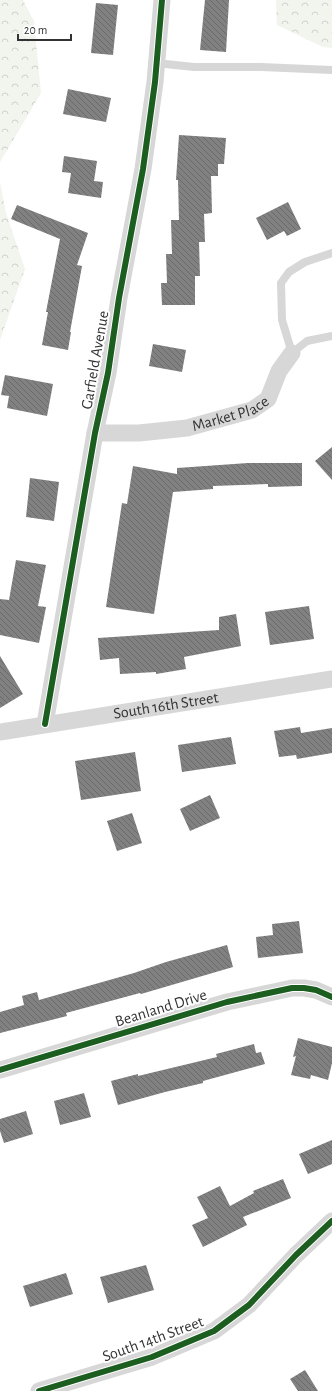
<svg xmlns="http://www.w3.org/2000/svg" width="332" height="1391" viewBox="0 0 332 1391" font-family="'Alegreya Sans',sans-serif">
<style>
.forest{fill:url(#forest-crowns)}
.building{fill:url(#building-back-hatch)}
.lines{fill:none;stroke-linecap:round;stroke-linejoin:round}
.service{stroke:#d7d7d7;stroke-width:8}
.minor{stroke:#d7d7d7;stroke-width:17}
.cycleway-casing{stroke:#fff;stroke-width:8}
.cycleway{stroke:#1b5e20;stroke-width:6}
.labels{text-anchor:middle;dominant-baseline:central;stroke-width:4;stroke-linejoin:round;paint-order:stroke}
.street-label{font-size:16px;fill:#333;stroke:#fff}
</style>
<defs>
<pattern id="forest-crowns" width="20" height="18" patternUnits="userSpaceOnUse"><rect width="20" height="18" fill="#f1f5ed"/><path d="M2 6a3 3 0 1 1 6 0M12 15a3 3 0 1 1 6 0" fill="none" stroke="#cfd2cc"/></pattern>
<pattern id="building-back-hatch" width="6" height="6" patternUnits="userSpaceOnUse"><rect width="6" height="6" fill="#818181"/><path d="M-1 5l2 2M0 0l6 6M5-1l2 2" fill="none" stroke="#6a6a6a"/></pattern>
</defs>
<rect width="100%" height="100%" fill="#fff"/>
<!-- forest -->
<g class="forest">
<path d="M0 0H23L34 21 41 93 0 162Z"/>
<path d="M276 0H332V48L323 47 277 25Z"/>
<path d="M0 182 6 213 25 269 0 340Z"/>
</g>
<!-- building -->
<g class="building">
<path d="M205 0H229L226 52 200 50Z"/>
<path d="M96 3 118 5 113 55 91 53Z"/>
<path d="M68 89 111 98 106 122 63 114Z"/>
<path d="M179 135 226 138 224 164H218V176H211L212 213 204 214 205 242H199L200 276H195V305H162L161 283H167L166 254H172L171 220H179L178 180H176Z"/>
<path d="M64 156 97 161 94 181 103 182 101 198 68 193 71 173 62 172Z"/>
<path d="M288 202 301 229 287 236 284 231 267 240 256 218Z"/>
<path d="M17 205 88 233 77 265 82 266 70 332H71L68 350 42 345 48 312H46L60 239 11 219Z"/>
<path d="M153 344 186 350 182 372 149 366Z"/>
<path d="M5 375 53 384 47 416 7 408 9 396 1 395Z"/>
<path d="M332 447V480L315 461Z"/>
<path d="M248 463H302V486L268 487V484L213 486V489L173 492 154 614 106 607 122 503 127 504 133 466 177 474V468Z"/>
<path d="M30 478 59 482 54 521 26 517Z"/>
<path d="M16 560 46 565 38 606 46 607 39 643 0 635V599L9 600Z"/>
<path d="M309 606 314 639 270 645 265 612Z"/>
<path d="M236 614 241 646 184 657 186 669 156 674V672L120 674 119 658 100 660 98 638 219 630V617Z"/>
<path d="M0 656 23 694 0 708Z"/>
<path d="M300 727 301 733 332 728V753L297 759 296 755 279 757 274 731Z"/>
<path d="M231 737 236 764 182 772 178 745Z"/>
<path d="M135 752 141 791 81 800 75 761Z"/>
<path d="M210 795 220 818 190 831 180 809Z"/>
<path d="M132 813 142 843 117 851 107 821Z"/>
<path d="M299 921 303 953 258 958 256 937 273 935 272 924Z"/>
<path d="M227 945 233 967 141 994 140 993 66 1013 67 1016 0 1033V1012L24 1005 22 996 37 992 39 1000 134 973 166 962Z"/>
<path d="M298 1038 332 1047V1063L328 1080 311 1075 310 1079 291 1075 296 1056 293 1057Z"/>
<path d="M254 1044 256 1053 261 1052 265 1064 203 1081V1083L165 1092 118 1105 111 1081 138 1074V1076L217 1057 216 1054Z"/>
<path d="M84 1093 91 1117 60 1125 54 1101Z"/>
<path d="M26 1111 33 1134 4 1143 0 1131V1119Z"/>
<path d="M332 1140V1164L308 1174 299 1154Z"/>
<path d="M283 1179 291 1198 243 1217 247 1225 203 1247 192 1225 208 1218 197 1197 220 1186 230 1206 254 1193 253 1191Z"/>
<path d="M146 1265 154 1290 108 1303 100 1277Z"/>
<path d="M66 1273 73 1294 30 1307 23 1286Z"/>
<path d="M305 1370 318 1391H298L290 1379Z"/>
</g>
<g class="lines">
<!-- service -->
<g class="service">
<path d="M156 63 194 67H261L332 70"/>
<path d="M332 253 305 262 289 272 281 283 282 320 292 353 307 341 332 336"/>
</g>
<!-- minor -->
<g class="minor">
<path id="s1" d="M95 433H139L187 428 252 410 268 399 279 371 292 353"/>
<path d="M45 724 95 433 108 373 119 298 143 169 155 82 162 0"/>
<path id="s2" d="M0 732 332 679"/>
<path d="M0 1070 227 1002 292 988H304L316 990 332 997"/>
<path d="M39 1391 152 1357 214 1331 249 1305 296 1255 332 1221"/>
</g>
<!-- cycleway casing -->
<g class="cycleway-casing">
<g id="cycleway">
<path d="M45 724 95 433 108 373 119 298 143 169 155 82 162 0"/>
<path d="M0 1070 227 1002 292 988H304L316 990 332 997"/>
<path d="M39 1391 152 1357 214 1331 249 1305 296 1255 332 1221"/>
</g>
</g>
<!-- cycleway -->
<use href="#cycleway" class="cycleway"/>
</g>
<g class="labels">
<!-- street labels -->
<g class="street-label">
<text transform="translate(95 360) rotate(-80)">Garfield Avenue</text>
<text stroke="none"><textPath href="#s1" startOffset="138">Market Place</textPath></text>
<text stroke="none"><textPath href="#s2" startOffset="168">South 16th Street</textPath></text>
<text transform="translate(161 1008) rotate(-17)">Beanland Drive</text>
<text transform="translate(153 1339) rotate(-20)">South 14th Street</text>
</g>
</g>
<!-- scale -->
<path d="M18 34v6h53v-6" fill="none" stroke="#333333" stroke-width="2"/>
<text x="24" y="34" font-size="12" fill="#333333" stroke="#ffffff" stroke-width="3" paint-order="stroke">20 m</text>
</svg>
